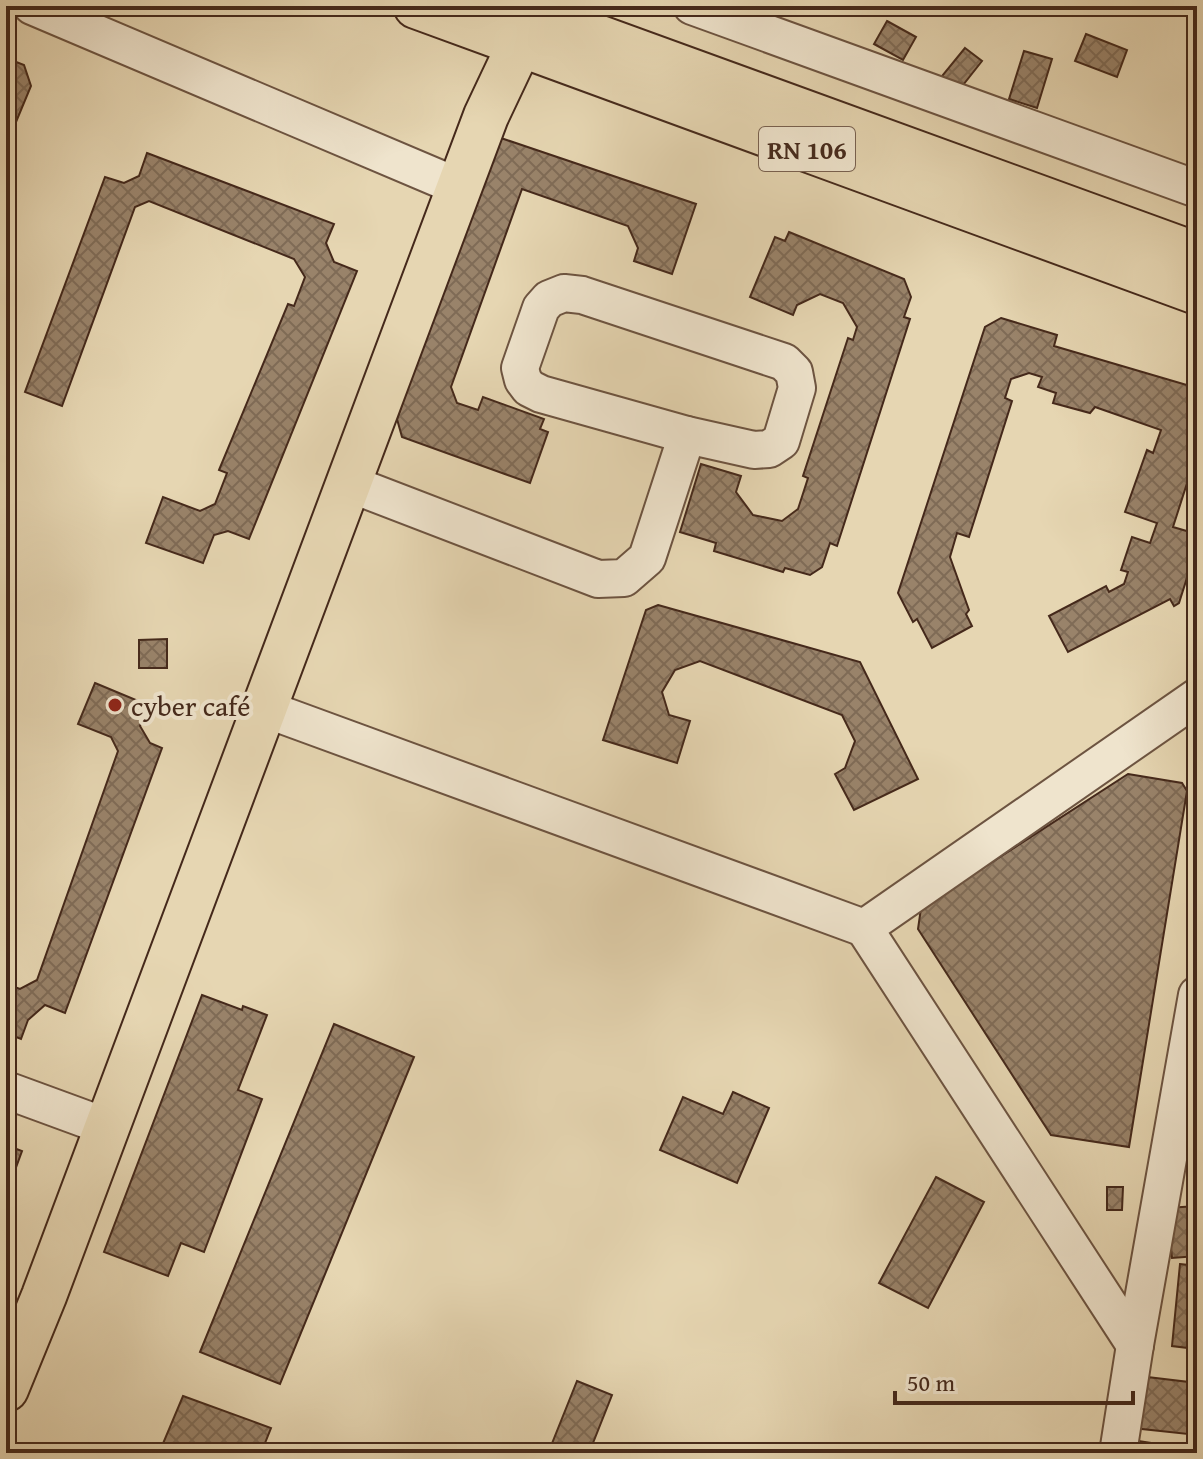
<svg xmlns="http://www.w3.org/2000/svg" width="1203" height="1459" viewBox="0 0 1203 1459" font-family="'Gentium Book Plus',serif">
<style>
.building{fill:url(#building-cross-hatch);stroke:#45291b;stroke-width:2}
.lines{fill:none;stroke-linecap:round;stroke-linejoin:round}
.street-casing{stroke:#6d5441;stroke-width:40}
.primary-casing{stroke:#45291b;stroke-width:48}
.street{stroke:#efe4cd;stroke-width:36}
.primary{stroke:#e6d6b2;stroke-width:44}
.poi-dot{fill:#8f2418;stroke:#efe4cd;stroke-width:3}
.labels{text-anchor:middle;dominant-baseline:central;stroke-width:8;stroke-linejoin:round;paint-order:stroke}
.shield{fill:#efe4cd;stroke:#786150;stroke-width:2}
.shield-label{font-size:26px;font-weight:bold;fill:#45291b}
.poi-label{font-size:28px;fill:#45291b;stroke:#efe4cd;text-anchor:start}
</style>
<defs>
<pattern id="building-cross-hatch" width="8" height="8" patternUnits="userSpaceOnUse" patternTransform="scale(2)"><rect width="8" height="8" fill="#99836a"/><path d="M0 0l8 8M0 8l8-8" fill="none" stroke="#7f6b56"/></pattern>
</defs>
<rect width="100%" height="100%" fill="#e6d6b2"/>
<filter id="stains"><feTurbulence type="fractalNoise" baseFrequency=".0025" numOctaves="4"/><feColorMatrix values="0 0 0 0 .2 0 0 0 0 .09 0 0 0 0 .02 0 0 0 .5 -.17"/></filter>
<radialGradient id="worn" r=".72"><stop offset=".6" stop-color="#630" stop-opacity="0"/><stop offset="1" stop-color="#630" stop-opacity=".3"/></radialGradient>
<!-- building -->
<g class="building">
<path d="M887 21 916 37 903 60 874 44Z"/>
<path d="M1086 34 1127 50 1117 77 1075 61Z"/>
<path d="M965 48 982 61 959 90 942 76Z"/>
<path d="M1024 51 1052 59 1037 108 1009 99Z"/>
<path d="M6 58 24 65 31 86 6 146Z"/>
<path d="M495 136 696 204 672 274 634 261 638 248 628 226 522 189 451 387 457 403 478 410 483 397 544 419 540 429 548 432 530 483 402 437 397 419Z"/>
<path d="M147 153 334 224 326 243 334 262 357 271 249 539 228 531 214 535 203 563 146 543 163 497 200 511 215 504 227 473 219 470 288 304 294 306 305 277 294 259 149 201 135 207 62 406 25 392 105 177 124 183 139 176Z"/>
<path d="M789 232 904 279 911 297 904 317 910 319 837 546 830 543 822 567 810 575 785 568 783 572 714 551 716 543 680 532 701 464 741 476 736 492 753 515 782 521 798 509 808 478 803 476 848 338 853 340 857 327 843 303 820 294 797 305 793 315 750 297 775 237 785 241Z"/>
<path d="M1001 318 1057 335 1054 346 1197 388V452L1173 527 1197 534V546L1179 603 1174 606 1170 599 1068 652 1049 616 1106 586 1109 592 1124 584 1128 572 1121 570 1132 537 1150 543 1157 523 1125 512 1147 450 1153 453 1161 430 1095 407 1090 413 1053 403 1056 393 1038 387 1042 377 1029 373 1011 379 1005 398 1012 401 969 537 957 533 950 557 969 610 966 614 972 626 932 648 917 619 913 622 898 593 985 327Z"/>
<path d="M658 605 860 662 918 779 854 810 835 774 845 768 855 741 842 715 700 661 675 670 662 692 669 715 690 721 677 763 603 740 646 610Z"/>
<path d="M167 639V668H139V640Z"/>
<path d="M95 683 148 705 140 726 150 743 162 748 65 1013 45 1005 28 1020 21 1039 6 1033V984L20 989 37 980 118 751 111 737 78 724Z"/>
<path d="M1128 774 1182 783 1187 791 1129 1147 1051 1135 918 929 921 908Z"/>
<path d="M202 995 242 1010 243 1006 267 1015 238 1090 262 1099 204 1252 181 1243 168 1276 104 1252Z"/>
<path d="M334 1024 414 1057 280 1384 200 1352Z"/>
<path d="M733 1092 769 1108 737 1183 660 1150 683 1097 723 1114Z"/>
<path d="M6 1145 22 1151 7 1192H6Z"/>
<path d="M936 1177 984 1202 928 1308 879 1283Z"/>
<path d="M1107 1187H1123L1122 1210H1107Z"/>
<path d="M1197 1206V1256L1172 1258 1167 1208Z"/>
<path d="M1180 1264 1197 1266V1349L1172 1346Z"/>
<path d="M1139 1376 1197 1383V1435L1133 1428Z"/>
<path d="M577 1381 612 1395 589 1453H554L549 1451Z"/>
<path d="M183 1396 271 1428 261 1453H159Z"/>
<path d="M1132 1440 1197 1450V1453H1129Z"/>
</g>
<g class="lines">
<!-- street casing -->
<g class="street-casing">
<g id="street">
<path d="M32 6 459 187"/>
<path d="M692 6 1197 189"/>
<path d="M564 293 582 295 784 362 794 372 797 388 781 441 769 449 754 450 687 435 541 394 529 388 523 380 520 368 541 308 549 299Z"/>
<path d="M348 483 598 579 624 578 647 558 687 435"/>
<path d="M263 708 864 928"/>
<path d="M6 1090 107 1127"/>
<path d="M1135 1345 864 928 1197 697"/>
<path d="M1118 1453 1135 1345 1197 995"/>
</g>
</g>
<!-- primary casing -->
<g class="primary-casing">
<g id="primary">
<path d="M416 6 1197 292"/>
<path d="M512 6 1197 255"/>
<path d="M6 1389 44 1296 486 116 520 44 533 6"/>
</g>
</g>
<!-- street -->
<use href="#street" class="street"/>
<!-- primary -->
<use href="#primary" class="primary"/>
</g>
<!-- markers -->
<circle class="poi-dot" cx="115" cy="705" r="8"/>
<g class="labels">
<!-- shield labels -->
<rect class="shield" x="759" y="127" width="96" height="44" rx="6"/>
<g class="shield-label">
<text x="807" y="149">RN 106</text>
</g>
<!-- poi labels -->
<g class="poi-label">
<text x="131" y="705">cyber café</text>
</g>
</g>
<!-- margin -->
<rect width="1203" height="1459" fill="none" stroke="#e6d6b2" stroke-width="32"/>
<rect x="8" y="8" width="1187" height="1443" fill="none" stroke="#45291b" stroke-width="4"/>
<rect x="16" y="16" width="1171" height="1427" fill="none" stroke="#45291b" stroke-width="2"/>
<!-- scale -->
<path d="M895 1391v12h238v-12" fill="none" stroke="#45291b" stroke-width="4"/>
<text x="907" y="1391" font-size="24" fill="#45291b" stroke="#efe4cd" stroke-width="6" paint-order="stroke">50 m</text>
<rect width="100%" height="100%" filter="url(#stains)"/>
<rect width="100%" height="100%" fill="url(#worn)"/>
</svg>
